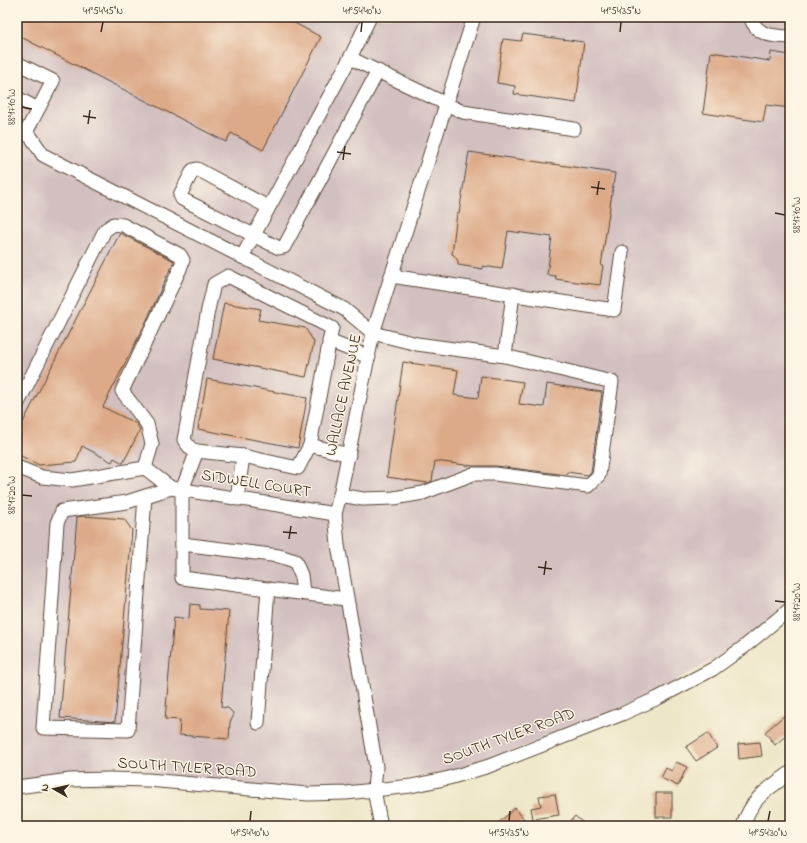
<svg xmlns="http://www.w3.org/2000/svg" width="807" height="843" viewBox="0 0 807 843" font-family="'Indie Flower',sans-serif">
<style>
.industrial{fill:#d2bfc0}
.building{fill:#ddaa89}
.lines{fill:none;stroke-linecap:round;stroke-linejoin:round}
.minor-casing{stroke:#564637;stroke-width:15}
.minor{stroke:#fff;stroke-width:13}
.ticks{fill:none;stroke:#3b2a1e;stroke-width:1.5}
.labels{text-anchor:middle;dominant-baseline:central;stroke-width:3;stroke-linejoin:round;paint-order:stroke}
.street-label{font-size:16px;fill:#3b2a1e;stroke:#fcf5e5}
.neatline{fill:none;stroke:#3b2a1e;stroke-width:1.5}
.ticks-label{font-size:10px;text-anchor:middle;fill:#3b2a1e}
</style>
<rect width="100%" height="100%" fill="#fcf5e5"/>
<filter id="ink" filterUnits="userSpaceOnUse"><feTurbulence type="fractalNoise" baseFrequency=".025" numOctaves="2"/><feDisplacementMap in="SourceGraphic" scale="8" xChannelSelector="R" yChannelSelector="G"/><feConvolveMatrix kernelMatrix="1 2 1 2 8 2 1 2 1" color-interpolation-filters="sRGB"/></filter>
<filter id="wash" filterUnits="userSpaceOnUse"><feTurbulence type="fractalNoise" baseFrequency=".012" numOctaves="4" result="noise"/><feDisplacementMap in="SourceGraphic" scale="16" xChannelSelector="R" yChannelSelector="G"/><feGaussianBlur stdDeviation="0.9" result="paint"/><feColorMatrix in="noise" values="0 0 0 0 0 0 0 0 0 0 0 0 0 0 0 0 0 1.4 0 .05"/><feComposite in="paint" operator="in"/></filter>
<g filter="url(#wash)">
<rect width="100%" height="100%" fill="#ede6c7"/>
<!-- industrial -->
<path class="industrial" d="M17 17H790V600L778 613 716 659 632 704 556 735 464 769 383 783 296 789 17 782Z"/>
<g id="blocks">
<!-- building -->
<g class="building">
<path d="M17 17H290L289 20 321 37 263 150 231 133 226 142 17 35Z"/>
<path d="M523 34 584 42 576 103 514 94 515 86 497 83 503 39 521 41Z"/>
<path d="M711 52 770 61 771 52 790 55V108L766 105 763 122 703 113Z"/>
<path d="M469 152 615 173 601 266H603L600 285 555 279 556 276 547 275 552 237 508 231 502 269 483 266V269L458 265V261L454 255 452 254 457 213H459Z"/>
<path d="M120 233 174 261 144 326 103 407 137 424 140 430 123 463 114 458 112 462 82 446 76 462 39 465 17 454V434Z"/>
<path d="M224 303 261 309 258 320 305 328 314 342 306 377 213 359Z"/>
<path d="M403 362 458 370 454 395 478 398 481 376 523 382 519 404 544 407 547 384 602 392 591 472 588 475 567 472V475L496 466H473L435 461 432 481 428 483 387 477Z"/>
<path d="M207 379 307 398 298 448 198 429Z"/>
<path d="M83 516 124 519 132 530 115 722 60 718 77 517Z"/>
<path d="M190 604 200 605V609L229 611 221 707 228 708 233 713V717L230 722 229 739 179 735 180 720 165 719 174 617 189 619Z"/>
<path d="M785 715 790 722V732L775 745 765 732Z"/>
<path d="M708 733 717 748 696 761 686 747Z"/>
<path d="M760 742 762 756 739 759 738 744Z"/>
<path d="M676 762 687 767 678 786 661 778 666 768 672 771Z"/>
<rect x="656" y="793" width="16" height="24"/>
<path d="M555 794 559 815 533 819 531 808 541 806 539 796Z"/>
<path d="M515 808 524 819 516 826H495Z"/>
<path d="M575 816 587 826H566Z"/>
</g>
</g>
</g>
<g filter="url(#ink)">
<use href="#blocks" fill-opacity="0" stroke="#564637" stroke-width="1"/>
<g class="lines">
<!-- minor casing -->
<g class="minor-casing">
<g id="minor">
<path d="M750 17C757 36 772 36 790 37"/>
<path d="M350 58 370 17"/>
<path d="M17 63 53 81 25 134"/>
<path d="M17 98 38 109"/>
<path d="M17 130 31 137 43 155 344 309 373 333 417 344 505 356 513 294"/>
<path d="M268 207 197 169 193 170 180 195 182 199 279 248 284 247 378 71"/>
<path d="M242 257 350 58 463 112 574 129"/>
<path d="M228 276 332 328 310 445 298 468 243 456 197 451 191 449 184 440 208 310 214 284Z"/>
<path d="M391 276 614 310 622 252"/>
<path d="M329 341 369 357"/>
<path d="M17 405 105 230 114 224 123 225 180 255 183 260 180 269 122 391 147 424 152 444 145 468"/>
<path d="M310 445 349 455"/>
<path d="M197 451 182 490V578L346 599"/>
<path d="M17 467 42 477 72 480 145 468 171 488"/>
<path d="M340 495 363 499 394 498 423 493 473 474H495L588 486 599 475 612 382 505 356"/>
<path d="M145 497 128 730 43 728 57 523 62 511 127 502 171 488 335 514"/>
<path d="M237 499 243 456"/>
<path d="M182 544 279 556 295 561 301 575 303 593"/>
<path d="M258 723 268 589"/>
<path d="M17 787 70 780 108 779 148 780 308 794 346 793 411 786 449 778 489 766 622 714 658 698 713 669 744 647 790 609"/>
<path d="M381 826 374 790 376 767 338 545 335 514 340 495 373 333 474 17"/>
<path d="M743 826C752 797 767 790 790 773"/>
</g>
</g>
<!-- minor -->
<use href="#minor" class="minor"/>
</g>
</g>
<!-- ticks -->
<path class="ticks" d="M101 32 103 22M361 32 362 22M620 32 621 22M22 107 32 109M83 116 96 118M88 124 90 110M337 152 351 154M343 160 345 146M591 187 605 189M597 195 599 181M775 213 785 215M22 495 32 496M283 532 297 533M289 539 291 526M538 567 552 569M544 575 546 561M775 601 785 602M250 821 251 811M509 821 510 811M768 821 770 811"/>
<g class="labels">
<!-- street labels -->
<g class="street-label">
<text transform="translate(344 395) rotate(-78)">WALLACE AVENUE</text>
<text transform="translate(256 484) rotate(9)">SIDWELL COURT</text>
<text transform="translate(509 737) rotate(-20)">SOUTH TYLER ROAD</text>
<text transform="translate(187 768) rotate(4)">SOUTH TYLER ROAD</text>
</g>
</g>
<!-- margin -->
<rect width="807" height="843" fill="none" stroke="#fcf5e5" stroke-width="44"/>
<!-- north arrow -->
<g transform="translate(54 789) rotate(278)" stroke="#fcf5e5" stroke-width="3" paint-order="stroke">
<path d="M0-3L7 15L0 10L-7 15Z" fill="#3b2a1e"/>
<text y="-6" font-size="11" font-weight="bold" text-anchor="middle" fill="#3b2a1e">N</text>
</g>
<rect x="22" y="22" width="763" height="799" class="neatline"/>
<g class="ticks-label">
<text x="103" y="14">41°54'45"N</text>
<text x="362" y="14">41°54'40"N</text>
<text x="621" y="14">41°54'35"N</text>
<text transform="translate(11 107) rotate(-90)" y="4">88°17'10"W</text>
<text transform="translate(796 215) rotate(-90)" y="4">88°17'10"W</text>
<text transform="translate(11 495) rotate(-90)" y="4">88°17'20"W</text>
<text transform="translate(796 602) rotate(-90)" y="4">88°17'20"W</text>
<text x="250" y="836">41°54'40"N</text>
<text x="509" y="836">41°54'35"N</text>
<text x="768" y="836">41°54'30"N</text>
</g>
</svg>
